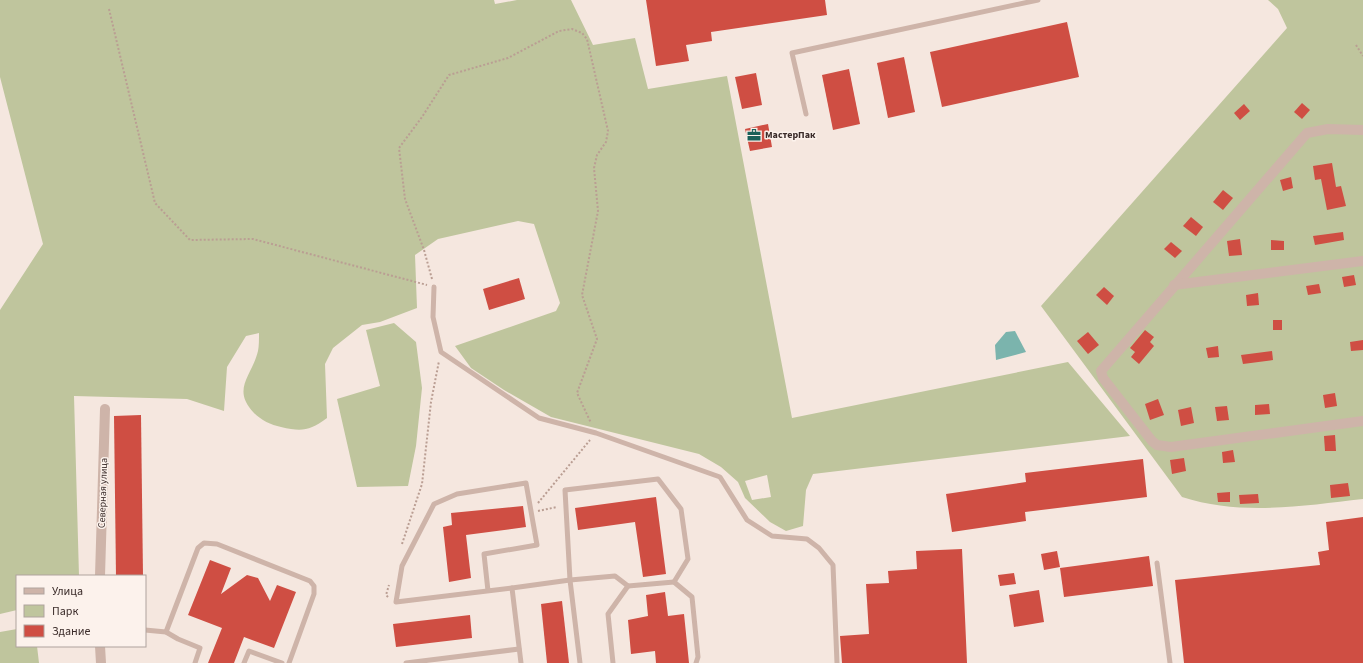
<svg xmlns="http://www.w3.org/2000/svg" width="1363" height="663" viewBox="0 0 1363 663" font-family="'Source Sans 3',sans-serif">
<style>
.green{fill:#bfc59d;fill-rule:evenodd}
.water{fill:#7bb4ad}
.building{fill:#cf4e43}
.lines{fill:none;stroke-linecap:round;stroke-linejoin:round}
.path{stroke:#ba9e93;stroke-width:2;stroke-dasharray:2 2;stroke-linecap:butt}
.lane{stroke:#ceb4a9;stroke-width:5}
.street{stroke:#ceb4a9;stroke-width:10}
.labels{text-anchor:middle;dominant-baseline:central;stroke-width:3;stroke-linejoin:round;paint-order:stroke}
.poi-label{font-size:10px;font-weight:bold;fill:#3b2c2a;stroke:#fcf2ec;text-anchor:start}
.street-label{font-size:10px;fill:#3b2c2a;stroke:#fcf2ec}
</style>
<rect width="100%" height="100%" fill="#f5e7df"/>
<!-- green -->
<g class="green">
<path d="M0 0H494L495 4 517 0H571L593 45 635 38 648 89 727 76 792 418 1068 362 1130 436 813 474 806 490 803 526 786 531 770 522 745 498 738 482 721 467 699 454 551 417 504 390 471 368 455 346 556 311 560 303 534 224 518 221 438 239 415 255 417 308 380 322 362 325 333 348 325 364 327 418C309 431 302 432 281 427 271 425 261 420 254 413 231 389 252 376 258 351 259 346 259 339 259 333L246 336 227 367 224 411 187 399 74 396 79 576H17V610L0 614V310L43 244 0 77ZM767 475 771 497 752 500 745 481Z"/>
<path d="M1268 0H1363V499C1302 506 1241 516 1182 497L1041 306 1287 28 1278 9Z"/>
<path d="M394 323 416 342 422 388 416 446 408 486 357 487 337 399 380 386 366 330Z"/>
<path d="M17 629V646H37L39 663H0V632Z"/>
</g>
<!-- water -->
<path class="water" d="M1015 331 1026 352 996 360 995 345 1006 332Z"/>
<!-- building -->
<g class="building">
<path d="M646 0H825L827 15 711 32 712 41 686 45 689 61 656 66Z"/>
<path d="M1067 22 1079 77 942 107 930 52Z"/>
<path d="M904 57 915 112 888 118 877 63Z"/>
<path d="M849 69 860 124 833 130 822 75Z"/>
<path d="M756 73 762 105 742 109 735 77Z"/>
<path d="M1302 103 1310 110 1302 119 1294 112Z"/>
<path d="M1244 104 1250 111 1240 120 1234 113Z"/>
<path d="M768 124 772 147 750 151 745 129Z"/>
<path d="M1332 163 1336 187 1341 186 1346 206 1327 210 1321 179 1315 180 1313 166Z"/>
<path d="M1291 177 1293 188 1283 191 1280 180Z"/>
<path d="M1223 190 1233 198 1223 210 1213 202Z"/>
<path d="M1191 217 1203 227 1196 236 1183 226Z"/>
<path d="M1343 232 1344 240 1315 245 1313 236Z"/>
<path d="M1240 239 1242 255 1229 256 1227 241Z"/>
<path d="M1271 240 1284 241V250H1271Z"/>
<path d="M1171 242 1182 251 1175 258 1164 249Z"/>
<path d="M1354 275 1356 285 1344 287 1342 277Z"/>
<path d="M519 278 525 299 489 310 483 289Z"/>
<path d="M1319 284 1321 293 1308 295 1306 286Z"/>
<path d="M1104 287 1114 296 1107 305 1096 295Z"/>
<path d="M1258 293 1259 305 1247 306 1246 295Z"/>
<rect x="1273" y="320" width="9" height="10"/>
<path d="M1145 330 1154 337 1150 342 1154 346 1139 364 1131 357 1135 352 1130 348Z"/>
<path d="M1088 332 1099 345 1088 354 1077 341Z"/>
<path d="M1363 340V350L1351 351 1350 342Z"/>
<path d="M1218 346 1219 357 1208 358 1206 348Z"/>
<path d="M1272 351 1273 360 1243 364 1241 355Z"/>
<path d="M1335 393 1337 406 1325 408 1323 395Z"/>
<path d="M1158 399 1164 415 1150 420 1145 404Z"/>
<path d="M1269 404 1270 414 1255 415V405Z"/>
<path d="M1227 406 1229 420 1217 421 1215 407Z"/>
<path d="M1191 407 1194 423 1181 426 1178 410Z"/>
<path d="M141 415 143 576H116L114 416Z"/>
<path d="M1335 435 1336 451H1325L1324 436Z"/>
<path d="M1233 450 1235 462 1223 463 1222 452Z"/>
<path d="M1184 458 1186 471 1172 474 1170 460Z"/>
<path d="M1143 459 1147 497 1025 512 1026 521 952 532 946 494 1026 482 1025 473Z"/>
<path d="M1348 483 1350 496 1331 498 1330 485Z"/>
<path d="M1230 492V502H1218L1217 493Z"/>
<path d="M1258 494 1259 503 1240 504 1239 495Z"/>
<path d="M656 497 666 574 643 577 635 522 578 530 575 508Z"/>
<path d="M523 506 526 527 466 535 471 578 449 582 443 527 452 525 451 513Z"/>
<path d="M1363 517V663H1184L1175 580 1320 565 1318 552 1329 550 1326 522Z"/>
<path d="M962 549 967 663H842L840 636 869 634 866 584 889 583 888 571 917 569 916 551Z"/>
<path d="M1057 551 1060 567 1044 570 1041 554Z"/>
<path d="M1149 556 1153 586 1064 597 1060 568Z"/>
<path d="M210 560 231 568 221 594 247 575 258 578 270 601 277 585 296 592 274 648 244 637 234 663H208L222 628 188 615Z"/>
<path d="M1014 573 1016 584 1000 586 998 575Z"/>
<path d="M1039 590 1044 622 1014 627 1009 595Z"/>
<path d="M665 592 668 616 684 614 689 663H656L655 651 631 654 628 620 648 616 646 595Z"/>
<path d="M562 601 569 663H547L541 604Z"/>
<path d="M470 615 472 638 396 647 393 624Z"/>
</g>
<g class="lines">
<!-- path -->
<g class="path">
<path d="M109 9 155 203 190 240 253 239 427 285"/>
<path d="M1356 45 1363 56"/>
<path d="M432 279 424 250 405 199 399 148 422 117 449 75 508 58 559 31 572 29 582 33 587 39 608 131 606 142 597 155 594 168 598 211 582 295 597 339 577 393 591 423"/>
<path d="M538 503 590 440"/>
<path d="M538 511 557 507"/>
<path d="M402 544 422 484 431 402 439 361"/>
<path d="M388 597 386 595 389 585"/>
</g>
<!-- lane -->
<g class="lane">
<path d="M806 114 792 53 1038 0"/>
<path d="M434 287 433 317 441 352 539 418 596 433 720 477 747 520 772 536 807 539 819 548 833 565 837 663"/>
<path d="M1157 563 1170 663"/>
<path d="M488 591 484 554 537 545 526 483 457 494 434 504 402 566 396 602 512 588"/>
<path d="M145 630 166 632 178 639 200 648 195 663"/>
<path d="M166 632 198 548 204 543 217 544 310 581 314 586V594L289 663"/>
<path d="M244 663 249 651 282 663"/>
<path d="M406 663 519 649"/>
<path d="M521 663 512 588 570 580 615 576 628 586 674 582"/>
<path d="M580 663 570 580 565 490 658 479 681 509 688 559 674 582 692 597 698 657 696 663"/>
<path d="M613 663 608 614 628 586"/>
</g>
<!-- street -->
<g class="street">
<path d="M1363 130 1328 129 1307 133 1101 371 1103 378 1152 441 1157 445 1171 447 1363 421"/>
<path d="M1174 285 1363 261"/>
<path d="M100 576 105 409"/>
<path d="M100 646 101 663"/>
</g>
</g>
<!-- icons -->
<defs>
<g id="office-bare" transform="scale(1.08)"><path d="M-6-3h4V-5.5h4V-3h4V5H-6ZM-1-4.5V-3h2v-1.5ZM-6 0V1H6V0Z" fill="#1b6059" stroke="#fcf2ec" stroke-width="2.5" paint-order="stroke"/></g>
</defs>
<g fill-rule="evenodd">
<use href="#office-bare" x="754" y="135"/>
</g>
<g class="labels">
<!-- poi labels -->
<g class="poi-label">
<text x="765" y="135">МастерПак</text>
</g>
<!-- street labels -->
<g class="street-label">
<text transform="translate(103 493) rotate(-88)">Северная улица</text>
</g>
</g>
<!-- legend -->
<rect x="16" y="575" width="130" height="72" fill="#fcf2ec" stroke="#afa39e"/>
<rect x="24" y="588" width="20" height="6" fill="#ceb4a9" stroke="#afa39e"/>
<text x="52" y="595" font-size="12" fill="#3b2c2a">Улица</text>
<rect x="24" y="605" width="20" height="12" fill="#bfc59d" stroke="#afa39e"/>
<text x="52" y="615" font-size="12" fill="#3b2c2a">Парк</text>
<rect x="24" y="625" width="20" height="12" fill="#cf4e43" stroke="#afa39e"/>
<text x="52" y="635" font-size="12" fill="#3b2c2a">Здание</text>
</svg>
